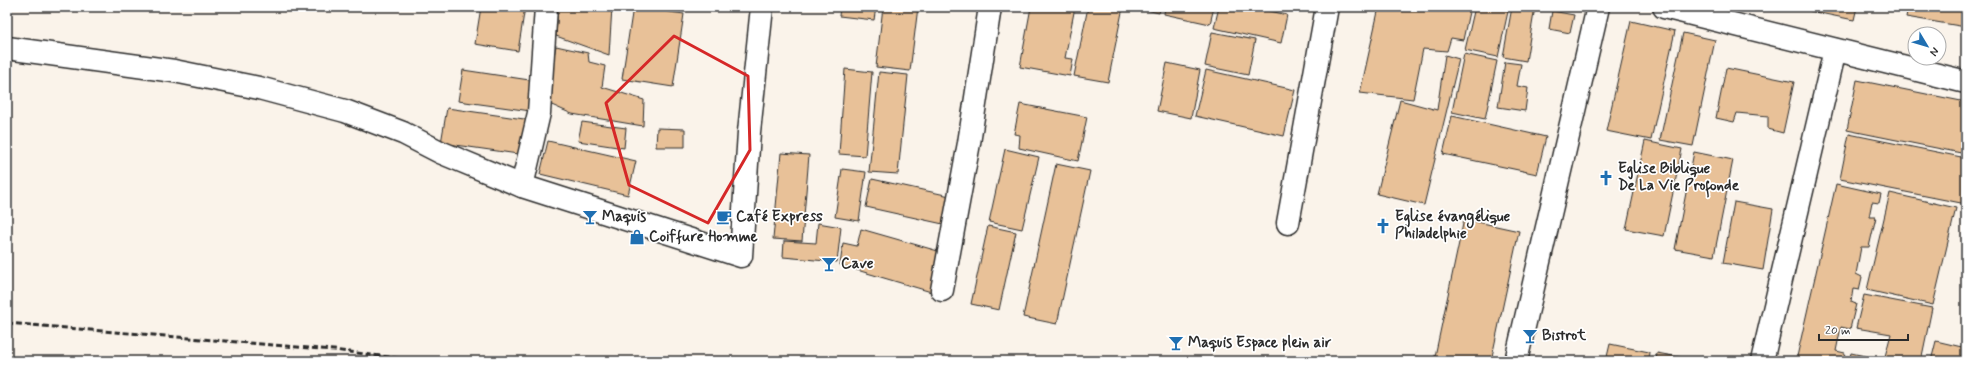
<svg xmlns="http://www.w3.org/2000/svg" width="1973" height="368" viewBox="0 0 1973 368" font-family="Mynerve,sans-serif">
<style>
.building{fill:#e8c198;stroke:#2b2b2b}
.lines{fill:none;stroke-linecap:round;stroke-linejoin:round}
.minor-casing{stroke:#2b2b2b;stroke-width:25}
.minor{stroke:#fff;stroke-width:22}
.rail{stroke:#2b2b2b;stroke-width:3;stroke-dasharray:6 3;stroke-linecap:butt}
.marked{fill:none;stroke:#d62828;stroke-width:3;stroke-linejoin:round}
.labels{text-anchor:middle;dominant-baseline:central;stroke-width:3.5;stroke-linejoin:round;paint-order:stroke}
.poi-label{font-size:15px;font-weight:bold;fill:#2b2b2b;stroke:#fff;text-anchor:start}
</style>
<rect width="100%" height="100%" fill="#faf3ea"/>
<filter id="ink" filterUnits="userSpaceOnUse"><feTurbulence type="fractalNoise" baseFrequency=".025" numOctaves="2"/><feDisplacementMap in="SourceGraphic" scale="8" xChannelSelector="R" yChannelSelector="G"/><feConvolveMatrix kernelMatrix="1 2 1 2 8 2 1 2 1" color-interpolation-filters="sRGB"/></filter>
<g filter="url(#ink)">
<!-- building -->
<g class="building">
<path d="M481 7H525L518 51 475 44Z"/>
<path d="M558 7H612L609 55 556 36Z"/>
<path d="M633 7 684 14 673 87 622 79Z"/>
<path d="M840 7H876L874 20 839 16Z"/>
<path d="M883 7H918L910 71 876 67Z"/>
<path d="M1031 7H1075L1065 58 1073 59 1070 76 1020 67Z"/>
<path d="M1088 7H1123L1108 82 1074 76Z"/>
<path d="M1133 7H1161L1159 13Z"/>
<path d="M1165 7H1214L1210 24 1164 14Z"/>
<path d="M1219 7H1253L1287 15 1281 43 1214 28Z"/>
<path d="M1379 7H1470L1463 40 1451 38 1447 51 1423 49 1413 99 1360 93Z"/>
<path d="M1475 7H1509L1498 57 1465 50Z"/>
<path d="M1512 7H1535L1526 61 1503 57Z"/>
<path d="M1811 7H1857L1854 20 1810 11Z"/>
<path d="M1908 7H1966V27L1906 17Z"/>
<path d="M1552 11 1574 15 1570 33 1549 29Z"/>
<path d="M1631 21 1675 31 1651 140 1606 131Z"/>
<path d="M1212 32 1255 40 1248 75 1205 66Z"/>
<path d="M1683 33 1715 40 1693 146 1660 140Z"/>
<path d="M556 46 588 53 589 62 605 66 602 87 644 100 643 126 572 114 545 102Z"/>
<path d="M1464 54 1497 61 1485 119 1452 112Z"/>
<path d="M1445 55 1459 59 1424 205 1377 194 1400 100 1437 110Z"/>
<path d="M1505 62 1521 64 1517 86 1528 88 1525 111 1498 107Z"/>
<path d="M1167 63 1200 70 1191 118 1157 111Z"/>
<path d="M1726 68 1794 82 1783 133 1768 129V116L1737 113 1734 122 1716 118Z"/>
<path d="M845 69 872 72 865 156 839 154Z"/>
<path d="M463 70 536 81 531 111 458 101Z"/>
<path d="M1206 70 1295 90 1284 136 1195 116Z"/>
<path d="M879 72 908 75 898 174 869 172Z"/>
<path d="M1857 80 1966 102V154L1847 130Z"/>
<path d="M1020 104 1087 117 1078 161 1019 148 1020 135 1014 134Z"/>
<path d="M447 108 531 120 525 155 441 143Z"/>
<path d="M1452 116 1546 137 1537 174 1443 154Z"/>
<path d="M582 122 626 128 624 148 578 141Z"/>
<path d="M657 128 685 129V147H656Z"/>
<path d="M1849 134 1966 158V204L1840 179Z"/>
<path d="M548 141 636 161 628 195 540 174Z"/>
<path d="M1645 141 1682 149 1664 236 1626 229Z"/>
<path d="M1005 149 1039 157 1022 229 989 222Z"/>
<path d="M1694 152 1733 160 1714 256 1675 249Z"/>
<path d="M781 153 809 155 802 241 773 239Z"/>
<path d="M1056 164 1090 171 1057 324 1023 317Z"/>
<path d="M842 169 866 172 859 221 835 217Z"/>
<path d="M872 179 950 196 943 224 866 207Z"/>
<path d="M1836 184 1881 194 1879 203 1872 202 1869 217H1876L1869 247H1861L1856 274 1862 277 1859 290 1853 289 1851 302 1856 304 1850 329 1841 327 1836 351 1845 353 1843 361H1796Z"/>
<path d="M1890 193 1956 208 1933 305 1867 290Z"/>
<path d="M1734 202 1773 209 1763 270 1723 263Z"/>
<path d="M1464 219 1519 231 1491 361H1434Z"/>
<path d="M818 223 841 227 837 262 783 257 784 241 816 243Z"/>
<path d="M988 226 1016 232 999 310 971 304Z"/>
<path d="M861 229 945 253 938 294 840 265 843 243 857 246Z"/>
<path d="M1864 295 1932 308 1921 361H1849L1851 353 1884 360 1891 334 1856 328Z"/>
<path d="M1936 341 1966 348 1965 361H1931Z"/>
<path d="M1610 344 1649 352 1648 361H1606Z"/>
<path d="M1657 353 1700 361H1656Z"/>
</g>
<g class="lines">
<!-- minor casing -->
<g class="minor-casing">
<g id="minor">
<path d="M1664 7 1966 82"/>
<path d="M7 48 174 71 259 88 345 111 403 133 440 152 522 186 741 256 749 132 762 7"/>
<path d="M522 186 539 113 546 7"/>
<path d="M1288 223 1327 7"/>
<path d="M942 290 969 143 990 7"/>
<path d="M1516 361 1598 7"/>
<path d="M1762 361 1835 50"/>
</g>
</g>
<!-- minor -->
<use href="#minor" class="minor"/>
<!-- rail -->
<path class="rail" d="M7 323 334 350 418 361"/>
</g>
</g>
<!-- marked area -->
<path class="marked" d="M674 36 748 76 750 150 708 223 629 185 606 103Z"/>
<!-- icons -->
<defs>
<g id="church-bare" transform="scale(1.2)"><path d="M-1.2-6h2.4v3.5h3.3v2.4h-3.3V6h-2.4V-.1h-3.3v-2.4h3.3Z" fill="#1f6fb2" stroke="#fff" stroke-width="2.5" paint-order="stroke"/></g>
<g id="bar-bare" transform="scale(1.2)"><path d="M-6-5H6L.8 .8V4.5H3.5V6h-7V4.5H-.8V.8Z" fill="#1f6fb2" stroke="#fff" stroke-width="2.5" paint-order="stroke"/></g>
<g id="cafe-bare" transform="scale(1.2)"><path d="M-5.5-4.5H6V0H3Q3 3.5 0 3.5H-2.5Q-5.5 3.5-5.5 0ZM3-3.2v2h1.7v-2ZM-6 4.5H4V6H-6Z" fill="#1f6fb2" stroke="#fff" stroke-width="2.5" paint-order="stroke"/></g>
<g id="shop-bare" transform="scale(1.2)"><path d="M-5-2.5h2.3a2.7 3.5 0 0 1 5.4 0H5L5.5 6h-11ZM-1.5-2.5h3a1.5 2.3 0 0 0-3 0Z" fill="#1f6fb2" stroke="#fff" stroke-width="2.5" paint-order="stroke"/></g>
</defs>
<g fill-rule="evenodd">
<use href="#church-bare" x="1606" y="178"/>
<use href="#bar-bare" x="590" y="217"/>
<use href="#cafe-bare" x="724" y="217"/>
<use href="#church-bare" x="1383" y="226"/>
<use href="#shop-bare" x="637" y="237"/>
<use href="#bar-bare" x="829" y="264"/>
<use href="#bar-bare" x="1530" y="336"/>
<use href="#bar-bare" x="1176" y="343"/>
</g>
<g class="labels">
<!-- poi labels -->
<g class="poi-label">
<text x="1618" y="169">Eglise Biblique<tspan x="1618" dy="17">De La Vie Profonde</tspan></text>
<text x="602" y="217">Maquis</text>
<text x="736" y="217">Café Express</text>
<text x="1395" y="217">Eglise évangélique<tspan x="1395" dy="17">Philadelphie</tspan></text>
<text x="649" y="237">Coiffure Homme</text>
<text x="841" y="264">Cave</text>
<text x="1542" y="336">Bistrot</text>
<text x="1188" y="343">Maquis Espace plein air</text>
</g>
</g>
<!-- margin -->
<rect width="1973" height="368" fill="none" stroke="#fff" stroke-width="24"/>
<rect x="12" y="12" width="1949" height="344" fill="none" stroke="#2b2b2b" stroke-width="1.5" filter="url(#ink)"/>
<!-- north arrow -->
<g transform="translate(1927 46) rotate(128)"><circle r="19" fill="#ffffff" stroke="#aaaaaa"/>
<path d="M0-3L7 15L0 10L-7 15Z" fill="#1f6fb2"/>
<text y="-6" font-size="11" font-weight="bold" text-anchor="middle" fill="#2b2b2b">N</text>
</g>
<!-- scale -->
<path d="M1819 334v6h89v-6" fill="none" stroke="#2b2b2b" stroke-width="2"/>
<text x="1825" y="334" font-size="12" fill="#2b2b2b" stroke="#ffffff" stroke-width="3" paint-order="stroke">20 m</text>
</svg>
